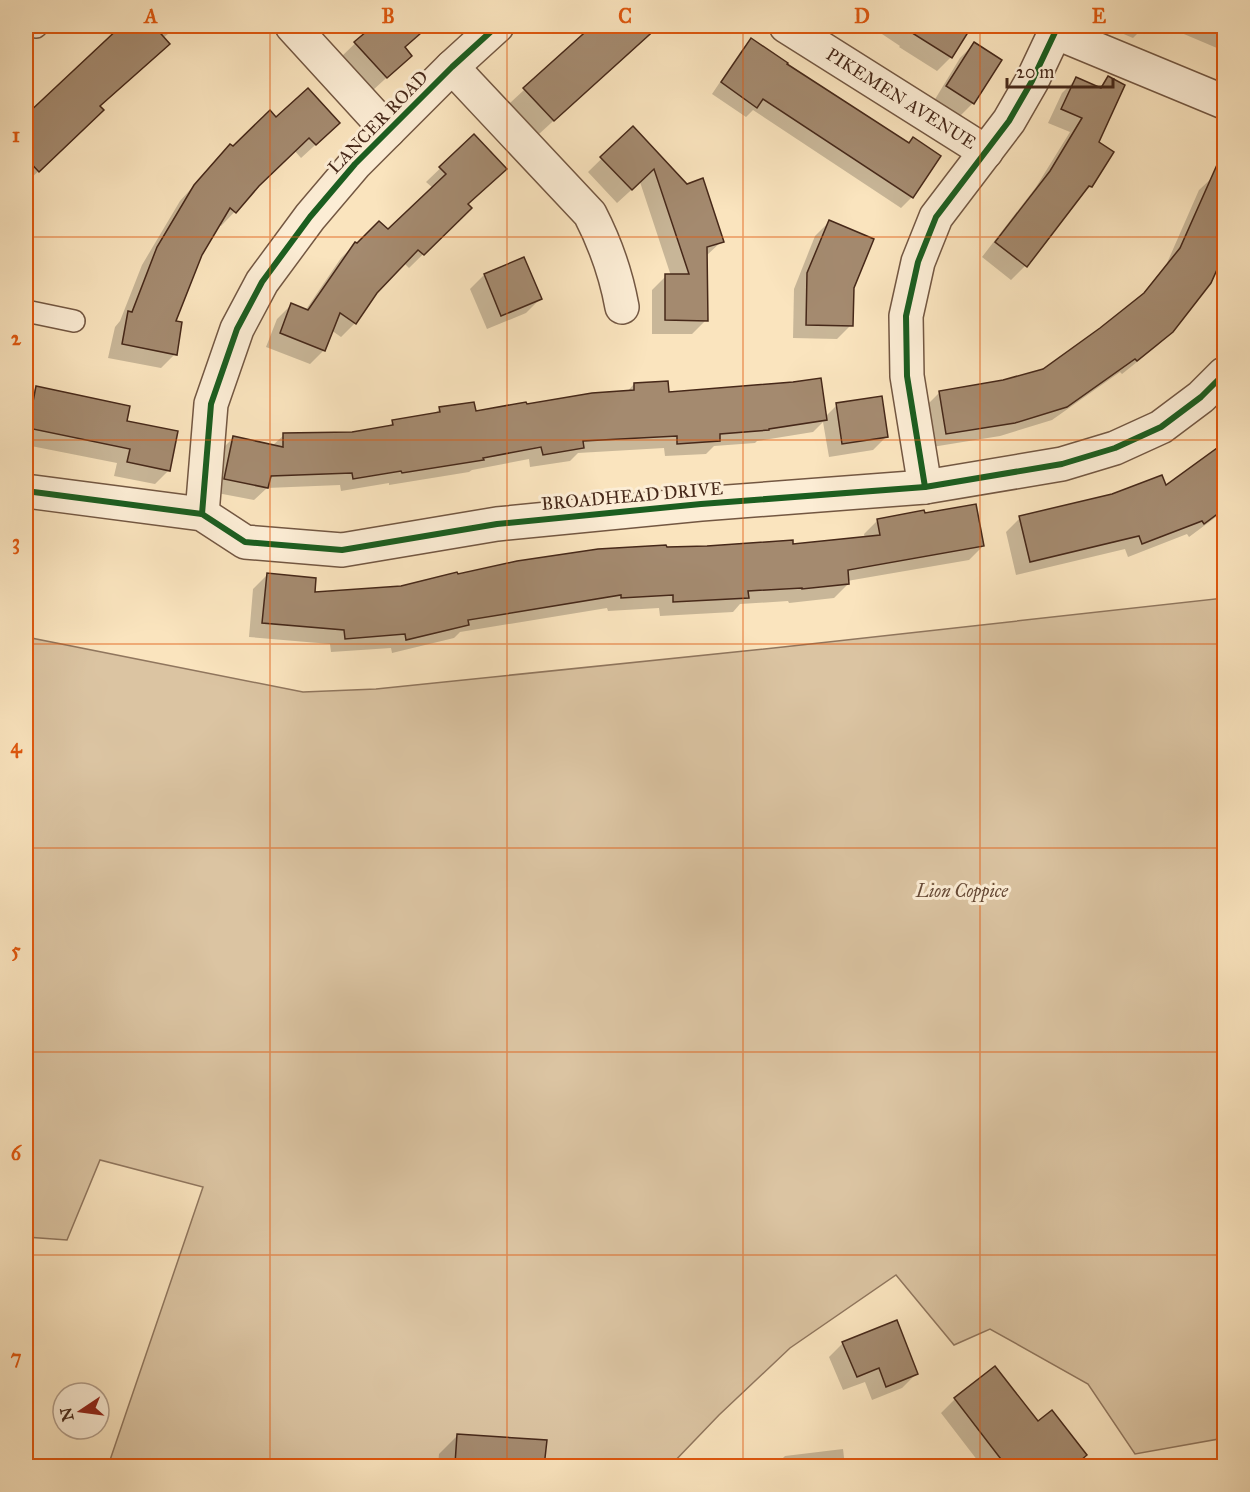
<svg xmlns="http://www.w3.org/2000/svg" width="1250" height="1492" viewBox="0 0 1250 1492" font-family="'IM FELL Great Primer',serif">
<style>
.green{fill:#dbc4a2;stroke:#90765e;stroke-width:1.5}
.shadow{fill:#0003}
.building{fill:#a48a6f;stroke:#462819;stroke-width:1.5}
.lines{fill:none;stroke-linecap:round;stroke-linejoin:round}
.lane-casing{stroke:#735742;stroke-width:24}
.street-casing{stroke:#735742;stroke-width:36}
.lane{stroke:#fcedd5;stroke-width:21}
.street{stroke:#fcedd5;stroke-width:33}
.cycleway-casing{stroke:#fcedd5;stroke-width:10}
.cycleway{stroke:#1b5e20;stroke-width:6}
.grid{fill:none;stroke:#e0570d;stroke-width:1.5;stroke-opacity:0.55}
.labels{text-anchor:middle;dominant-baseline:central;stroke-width:6;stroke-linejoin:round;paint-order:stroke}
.street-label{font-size:18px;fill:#462819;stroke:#fcedd5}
.park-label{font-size:18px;font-style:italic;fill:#644734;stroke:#fcedd5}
.neatline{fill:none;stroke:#e0570d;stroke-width:2}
.grid-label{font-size:20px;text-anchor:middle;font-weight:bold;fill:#e0570d}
</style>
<rect width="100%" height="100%" fill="#fae4be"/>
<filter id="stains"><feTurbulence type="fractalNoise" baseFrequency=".00333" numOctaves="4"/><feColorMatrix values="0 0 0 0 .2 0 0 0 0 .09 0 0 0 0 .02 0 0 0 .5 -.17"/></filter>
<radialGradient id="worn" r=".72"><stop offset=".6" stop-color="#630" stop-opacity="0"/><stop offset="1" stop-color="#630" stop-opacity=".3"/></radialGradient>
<!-- green -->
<path class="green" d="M1224 598V1438L1135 1454 1088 1384 990 1329 954 1345 896 1275 790 1348 719 1415 670 1466H108L203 1187 100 1160 67 1240 26 1237V637L303 692 376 689 783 647Z"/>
<!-- shadow -->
<g class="shadow">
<path d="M122 26H178L163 38 155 57 99 107 89 123 26 183V116Z"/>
<path d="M365 26H429L404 48 396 69 372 91 341 57 369 30Z"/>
<path d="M593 26H653L655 28 539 134 510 103Z"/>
<path d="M870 26H970L951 57 937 71 899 47 900 46Z"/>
<path d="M1105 26H1145L1133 38Z"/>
<path d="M1165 26H1224V51Z"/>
<path d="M751 40 786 63 912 197 901 208 753 110 746 117 712 94 741 51Z"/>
<path d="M974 44 973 103 959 117 934 101 960 58Z"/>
<path d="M1109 78 1091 186 1076 200 1025 266 1011 280 982 257 1036 187 1070 132 1048 123 1062 93 1076 79 1098 89Z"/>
<path d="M276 119 324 137 301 158 294 150 221 226 219 224 201 254 174 322 175 354 161 368 108 358 115 327 120 321 142 265 180 201 217 160Z"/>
<path d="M633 128 722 241 706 256V320L692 334H652V290L666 276H671L640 182 617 203 588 172Z"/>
<path d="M474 136 467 205 470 208 409 268 404 263 376 292 355 323 341 337 331 330 324 350 310 364 266 347 277 319 291 305 305 311 341 258 355 244 357 245 388 232 433 188 426 182Z"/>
<path d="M1224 165V250L1210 282 1172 331 1157 346 1122 374 1120 372 1052 420 1000 436 932 447 926 406 940 392 1004 382 1044 370 1137 301 1167 263 1199 190 1214 176 1219 178Z"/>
<path d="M829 222 853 287 851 325 837 339 793 338 794 289 815 236Z"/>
<path d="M523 259 540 299 526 313 487 329 470 289 484 275Z"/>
<path d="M634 384 667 394 825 417 837 405 887 436 873 450 829 457 823 422 813 432 757 441 755 443 714 446 706 454 665 456 664 448 578 453 570 461 530 467 529 459 472 470 469 472 389 485V483L341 491 340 485 267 488 254 500 212 492 220 451 233 438 272 446 284 435 352 433 388 427 393 422 434 414 440 409 474 413 627 392Z"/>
<path d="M36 388 126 423 169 470 155 484 114 476 117 463 26 445V398Z"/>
<path d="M1224 445V511L1189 537 1187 534 1128 557 1125 549 1016 575 1006 532 1020 518 1166 487Z"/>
<path d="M878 520 983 546 969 560 847 581 848 584 834 598 789 603 788 601 740 604 733 612 660 616 659 608 608 611 607 608 460 632 454 638 392 653 391 648 331 652 330 644 249 637 253 589 267 575 313 594 402 587 457 576 865 538 864 534Z"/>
<path d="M843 1343 916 1374 902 1388 872 1400 865 1382 843 1390 829 1357Z"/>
<path d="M995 1368 1073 1466H979L981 1465 941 1413 955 1399Z"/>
<path d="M458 1435 543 1466H438L439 1454Z"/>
<path d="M843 1449 845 1466H775L785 1456Z"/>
</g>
<!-- building -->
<g class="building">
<path d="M121 26H154L170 44 100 106 104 110 39 172 26 158V115Z"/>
<path d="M373 26H429L405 47 412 56 387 78 354 42Z"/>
<path d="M592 26H659L554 121 523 88Z"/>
<path d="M901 26H972L952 58Z"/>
<path d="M751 38 788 63 787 64 909 143 913 137 941 156 913 198 763 99 757 108 721 82Z"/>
<path d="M974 42 1002 60 974 104 946 86Z"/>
<path d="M1108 76 1125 85 1099 142 1114 152 1092 187 1089 186 1027 267 995 242 1050 171 1082 118 1061 109 1076 77 1101 88Z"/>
<path d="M308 88 340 123 316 145 309 138 259 186 236 213 230 208 202 255 176 321 182 322 177 355 122 344 128 311 132 312 157 247 194 185 230 144 233 146 270 110 276 117Z"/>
<path d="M633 126 687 184 703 178 724 242 707 247 708 321 665 320V274H689L654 169 632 190 600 157Z"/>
<path d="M474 134 507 169 468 204 472 208 424 255 418 250 377 293 356 324 340 313 325 351 280 333 291 303 308 310 355 242 357 243 379 221 388 229 446 174 439 167Z"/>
<path d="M1224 149V254L1211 283 1173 332 1137 361 1135 359 1067 407 1015 423 946 434 939 391 1003 380 1043 369 1100 328 1144 293 1180 248Z"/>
<path d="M829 220 874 239 854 288 853 326 806 325 807 273Z"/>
<path d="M524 257 542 299 501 316 484 274Z"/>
<path d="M821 378 827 420 769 429V430L720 434V441L677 444V436L583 441 584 448 543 455 541 447 483 458 484 460 402 473 401 471 353 479 352 473 271 476 268 488 224 479 233 436 283 447V433L352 432 393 425 392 420 440 412 439 407 474 402 476 411 526 402 527 404 592 393 634 390V383L668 381 669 392 793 382Z"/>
<path d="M36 386 130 406 127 421 178 431 170 471 127 462 130 449 28 428Z"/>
<path d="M882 396 888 437 842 444 836 403Z"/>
<path d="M1224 443V509L1204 524 1202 521 1142 544 1139 536 1030 562 1019 516 1112 494 1162 475 1166 485Z"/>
<path d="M976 504 984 546 848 570 849 584 802 589V588L748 591 749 598 673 602V595L621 598V595L468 620 469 625 406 640 405 634 345 639 344 630 262 623 267 573 316 578 315 592 401 586 457 572 458 574 517 561 598 549 666 545 667 547 707 546 793 540V544L880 535 877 519 924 510 925 513Z"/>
<path d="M897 1320 918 1374 886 1387 879 1368 857 1377 842 1342Z"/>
<path d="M995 1366 1038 1421 1052 1410 1087 1455 1073 1467H1007L954 1398Z"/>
<path d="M457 1434 547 1440 544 1467H486L455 1464Z"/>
</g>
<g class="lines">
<!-- lane casing -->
<g class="lane-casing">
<g id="lane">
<path d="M36 27 37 26"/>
<path d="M26 311 74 321"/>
</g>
</g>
<!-- street casing -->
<g class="street-casing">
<g id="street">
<path d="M292 26 388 131"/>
<path id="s1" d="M786 26 986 152"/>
<path d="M1055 32 1224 102"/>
<path d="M452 67 590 214C606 245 616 274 622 307"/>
<path d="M925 487 907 376 906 316 918 262 936 217 1009 121 1032 81 1058 26"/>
<path d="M26 491 202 514 245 542 342 550 497 524 701 504 925 487 1062 464 1115 448 1161 427 1201 397 1224 374"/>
<path d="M202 514 211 404 237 329 262 282 310 217 355 164 452 67 497 26"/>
</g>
</g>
<!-- lane -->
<use href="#lane" class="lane"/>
<!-- street -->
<use href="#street" class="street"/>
<!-- cycleway casing -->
<g class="cycleway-casing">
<g id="cycleway">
<path d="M925 487 907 376 906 316 918 262 936 217 1009 121 1032 81 1058 26"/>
<path d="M26 491 202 514 245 542 342 550 497 524 701 504 925 487 1062 464 1115 448 1161 427 1201 397 1224 374"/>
<path d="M202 514 211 404 237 329 262 282 310 217 355 164 452 67 497 26"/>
</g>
</g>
<!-- cycleway -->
<use href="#cycleway" class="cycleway"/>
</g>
<!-- grid -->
<path class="grid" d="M270 26V1466M507 26V1466M743 26V1466M980 26V1466M26 237H1224M26 440H1224M26 644H1224M26 848H1224M26 1052H1224M26 1255H1224"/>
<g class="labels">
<!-- street labels -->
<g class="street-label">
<text stroke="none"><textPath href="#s1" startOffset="136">PIKEMEN AVENUE</textPath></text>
<text transform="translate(378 122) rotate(-46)">LANCER ROAD</text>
<text transform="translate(632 496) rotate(-5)">BROADHEAD DRIVE</text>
</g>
<!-- park labels -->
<g class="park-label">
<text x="962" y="891">Lion Coppice</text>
</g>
</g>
<!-- margin -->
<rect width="1250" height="1492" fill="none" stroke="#fae4be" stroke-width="66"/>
<!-- north arrow -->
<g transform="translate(81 1411) rotate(257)"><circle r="28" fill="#fcedd5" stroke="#b39e8a" stroke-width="1.5"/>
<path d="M0-4.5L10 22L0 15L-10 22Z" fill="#8f2418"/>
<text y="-9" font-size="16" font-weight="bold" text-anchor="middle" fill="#462819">N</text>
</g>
<!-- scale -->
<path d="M1007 78v9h106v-9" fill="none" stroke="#462819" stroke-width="3"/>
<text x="1016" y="78" font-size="18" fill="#462819" stroke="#fcedd5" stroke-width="4.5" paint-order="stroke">20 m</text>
<rect x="33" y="33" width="1184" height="1426" class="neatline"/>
<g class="grid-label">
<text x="151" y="23">A</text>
<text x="388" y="23">B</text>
<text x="625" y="23">C</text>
<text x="862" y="23">D</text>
<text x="1099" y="23">E</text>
<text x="16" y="142">1</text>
<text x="16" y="345">2</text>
<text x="16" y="549">3</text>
<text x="16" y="753">4</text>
<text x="16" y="957">5</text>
<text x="16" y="1160">6</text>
<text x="16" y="1364">7</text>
</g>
<rect width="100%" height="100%" filter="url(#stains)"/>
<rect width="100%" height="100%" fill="url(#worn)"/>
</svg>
